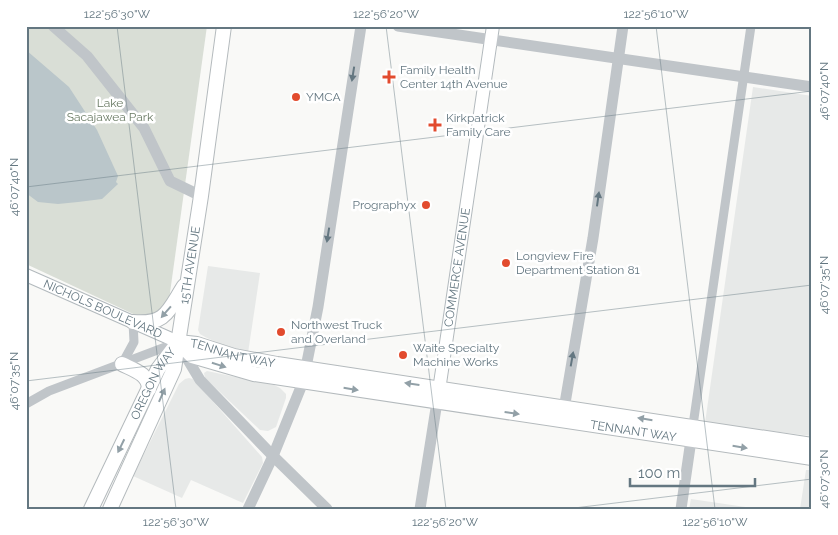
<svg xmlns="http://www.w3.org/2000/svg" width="838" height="535" viewBox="0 0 838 535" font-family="Raleway,sans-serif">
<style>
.built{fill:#e7e9e8}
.green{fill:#d9ded6}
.water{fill:#bac6ca}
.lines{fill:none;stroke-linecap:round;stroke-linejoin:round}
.secondary-casing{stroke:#b2b9bd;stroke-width:14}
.primary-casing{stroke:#b4babd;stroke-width:16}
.minor{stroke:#c0c5c9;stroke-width:9}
.tertiary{stroke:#c0c5c9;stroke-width:11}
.secondary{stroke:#fff;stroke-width:12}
.primary{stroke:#fff;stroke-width:14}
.oneway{fill:#647781}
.oneway2{fill:#92a0a7}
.ticks{fill:none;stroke:#647781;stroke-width:1;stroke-opacity:0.45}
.poi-dot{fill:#e24b2e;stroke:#fff;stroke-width:2}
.labels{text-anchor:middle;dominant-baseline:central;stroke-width:5;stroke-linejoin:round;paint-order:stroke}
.poi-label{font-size:12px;fill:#647781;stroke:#fff;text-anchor:start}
.park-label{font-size:12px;fill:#697a63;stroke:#fff}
.street-label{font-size:12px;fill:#647781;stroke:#fff}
.neatline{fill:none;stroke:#647781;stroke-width:2}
.ticks-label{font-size:12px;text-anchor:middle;fill:#647781}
</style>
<rect width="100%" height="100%" fill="#f9f9f7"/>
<!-- built -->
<g class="built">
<path d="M753 87 812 96V436L705 423Z"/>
<path d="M208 266 260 273 248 353 225 346 207 338 200 334 198 330Z"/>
<path d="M207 371 274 385 280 388 286 394V398L276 427 268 431 260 430 205 378 204 373Z"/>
<path d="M189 378 193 379 262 457 263 463 243 503 191 480 182 498 133 476 179 384 185 379Z"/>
<path d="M806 470H812V509H800Z"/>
<path d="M691 499 759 509H689Z"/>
</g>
<!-- green -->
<path class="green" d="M26 26H207L169 300 164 312 144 319 26 264Z"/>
<!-- water -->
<path class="water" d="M26 50 69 87 97 130 118 176 116 182 118 184 102 199 78 202 58 204 38 202 26 193Z"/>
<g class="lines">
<!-- secondary casing -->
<g class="secondary-casing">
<g id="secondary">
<path id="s1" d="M26 275 178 342"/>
<path id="s2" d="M438 397 493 26"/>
</g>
</g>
<!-- primary casing -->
<g class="primary-casing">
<g id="primary">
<path d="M133 322C166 325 168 311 184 286"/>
<path id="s3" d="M178 342 192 356 254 374 812 458"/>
<path id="s4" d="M178 342 197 344 234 356 277 364 812 445"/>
<path d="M122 364C134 370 149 374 149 389"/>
<path id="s5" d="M91 509 158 369 176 345"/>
<path id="s6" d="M110 509 174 369 201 196 224 26"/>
</g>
</g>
<!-- minor -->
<g class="minor">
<path d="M122 364 134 342 133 322"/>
<path d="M26 404 49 391 176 343"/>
<path d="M692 432 751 26"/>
</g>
<!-- tertiary -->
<g class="tertiary">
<path d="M53 26 87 56 144 128 170 181 201 196"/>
<path d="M398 26 812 87"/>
<path d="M182 350 200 380 273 456 327 509"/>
<path d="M563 415 593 238 623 26"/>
<path d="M248 509 273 456 303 382 318 307 361 26"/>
<path d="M420 509 437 402"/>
<path d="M681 509 691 440"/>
</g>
<!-- secondary -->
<use href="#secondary" class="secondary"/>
<!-- primary -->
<use href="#primary" class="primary"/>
</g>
<!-- one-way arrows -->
<defs><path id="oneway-solid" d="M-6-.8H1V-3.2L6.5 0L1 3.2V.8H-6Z" transform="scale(1.25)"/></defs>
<g class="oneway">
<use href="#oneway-solid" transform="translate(353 74) rotate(99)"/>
<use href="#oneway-solid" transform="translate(598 199) rotate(-82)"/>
<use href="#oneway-solid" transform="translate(328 235) rotate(99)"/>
<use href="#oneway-solid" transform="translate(572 359) rotate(-80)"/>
</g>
<g class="oneway2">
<use href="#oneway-solid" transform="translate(166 312) rotate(131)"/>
<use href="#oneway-solid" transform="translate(219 365) rotate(18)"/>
<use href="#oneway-solid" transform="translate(412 384) rotate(-172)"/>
<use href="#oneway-solid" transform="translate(351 389) rotate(9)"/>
<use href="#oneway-solid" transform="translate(162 395) rotate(-66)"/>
<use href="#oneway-solid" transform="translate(512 413) rotate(8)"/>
<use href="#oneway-solid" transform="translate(645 419) rotate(-171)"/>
<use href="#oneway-solid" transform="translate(121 446) rotate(116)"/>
<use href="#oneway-solid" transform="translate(740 447) rotate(9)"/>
</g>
<!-- ticks -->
<path class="ticks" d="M117 26 176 509M386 26 446 509M656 26 715 509M26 187 812 91M26 381 812 285M566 509 812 479"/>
<!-- markers -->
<g class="poi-dot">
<path d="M386.5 69.5h5v5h5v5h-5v5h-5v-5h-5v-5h5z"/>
<circle cx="296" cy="97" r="5"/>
<path d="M432.5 117.5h5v5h5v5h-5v5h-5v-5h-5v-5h5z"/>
<circle cx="426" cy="205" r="5"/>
<circle cx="506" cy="263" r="5"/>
<circle cx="281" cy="332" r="5"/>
<circle cx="403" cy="355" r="5"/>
</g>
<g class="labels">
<!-- poi labels -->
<g class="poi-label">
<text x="400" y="70">Family Health<tspan x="400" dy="14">Center 14th Avenue</tspan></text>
<text x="306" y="97">YMCA</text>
<text x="446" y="118">Kirkpatrick<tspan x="446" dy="14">Family Care</tspan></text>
<text x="416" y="205" text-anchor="end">Prographyx</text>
<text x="516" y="256">Longview Fire<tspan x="516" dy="14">Department Station 81</tspan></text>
<text x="291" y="325">Northwest Truck<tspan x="291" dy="14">and Overland</tspan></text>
<text x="413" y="348">Waite Specialty<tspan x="413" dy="14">Machine Works</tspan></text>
</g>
<!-- park labels -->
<g class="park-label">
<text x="110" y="103">Lake<tspan x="110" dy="14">Sacajawea Park</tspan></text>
</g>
<!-- street labels -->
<g class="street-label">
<text stroke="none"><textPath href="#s6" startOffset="259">15TH AVENUE</textPath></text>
<text stroke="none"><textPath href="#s2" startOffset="131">COMMERCE AVENUE</textPath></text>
<text stroke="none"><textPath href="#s1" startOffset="84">NICHOLS BOULEVARD</textPath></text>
<text stroke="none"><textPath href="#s4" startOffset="56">TENNANT WAY</textPath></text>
<text stroke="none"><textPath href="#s5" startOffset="140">OREGON WAY</textPath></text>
<text stroke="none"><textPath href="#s3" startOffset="468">TENNANT WAY</textPath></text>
</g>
</g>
<!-- border -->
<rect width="838" height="535" fill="none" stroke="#ffffff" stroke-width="55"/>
<!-- scale -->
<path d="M630 478v8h125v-8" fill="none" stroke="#647781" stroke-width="2.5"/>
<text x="638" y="478" font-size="15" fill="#647781" stroke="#ffffff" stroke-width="4" paint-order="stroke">100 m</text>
<rect x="28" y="28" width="782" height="480" class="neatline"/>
<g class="ticks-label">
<text x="117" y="18">122°56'30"W</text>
<text x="386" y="18">122°56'20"W</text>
<text x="656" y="18">122°56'10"W</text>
<text transform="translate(824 91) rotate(-90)" y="4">46°07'40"N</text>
<text transform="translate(14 187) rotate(-90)" y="4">46°07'40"N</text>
<text transform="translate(824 285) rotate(-90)" y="4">46°07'35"N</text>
<text transform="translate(14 381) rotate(-90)" y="4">46°07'35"N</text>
<text transform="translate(824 479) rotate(-90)" y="4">46°07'30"N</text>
<text x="176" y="526">122°56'30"W</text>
<text x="445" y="526">122°56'20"W</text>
<text x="715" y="526">122°56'10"W</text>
</g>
</svg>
